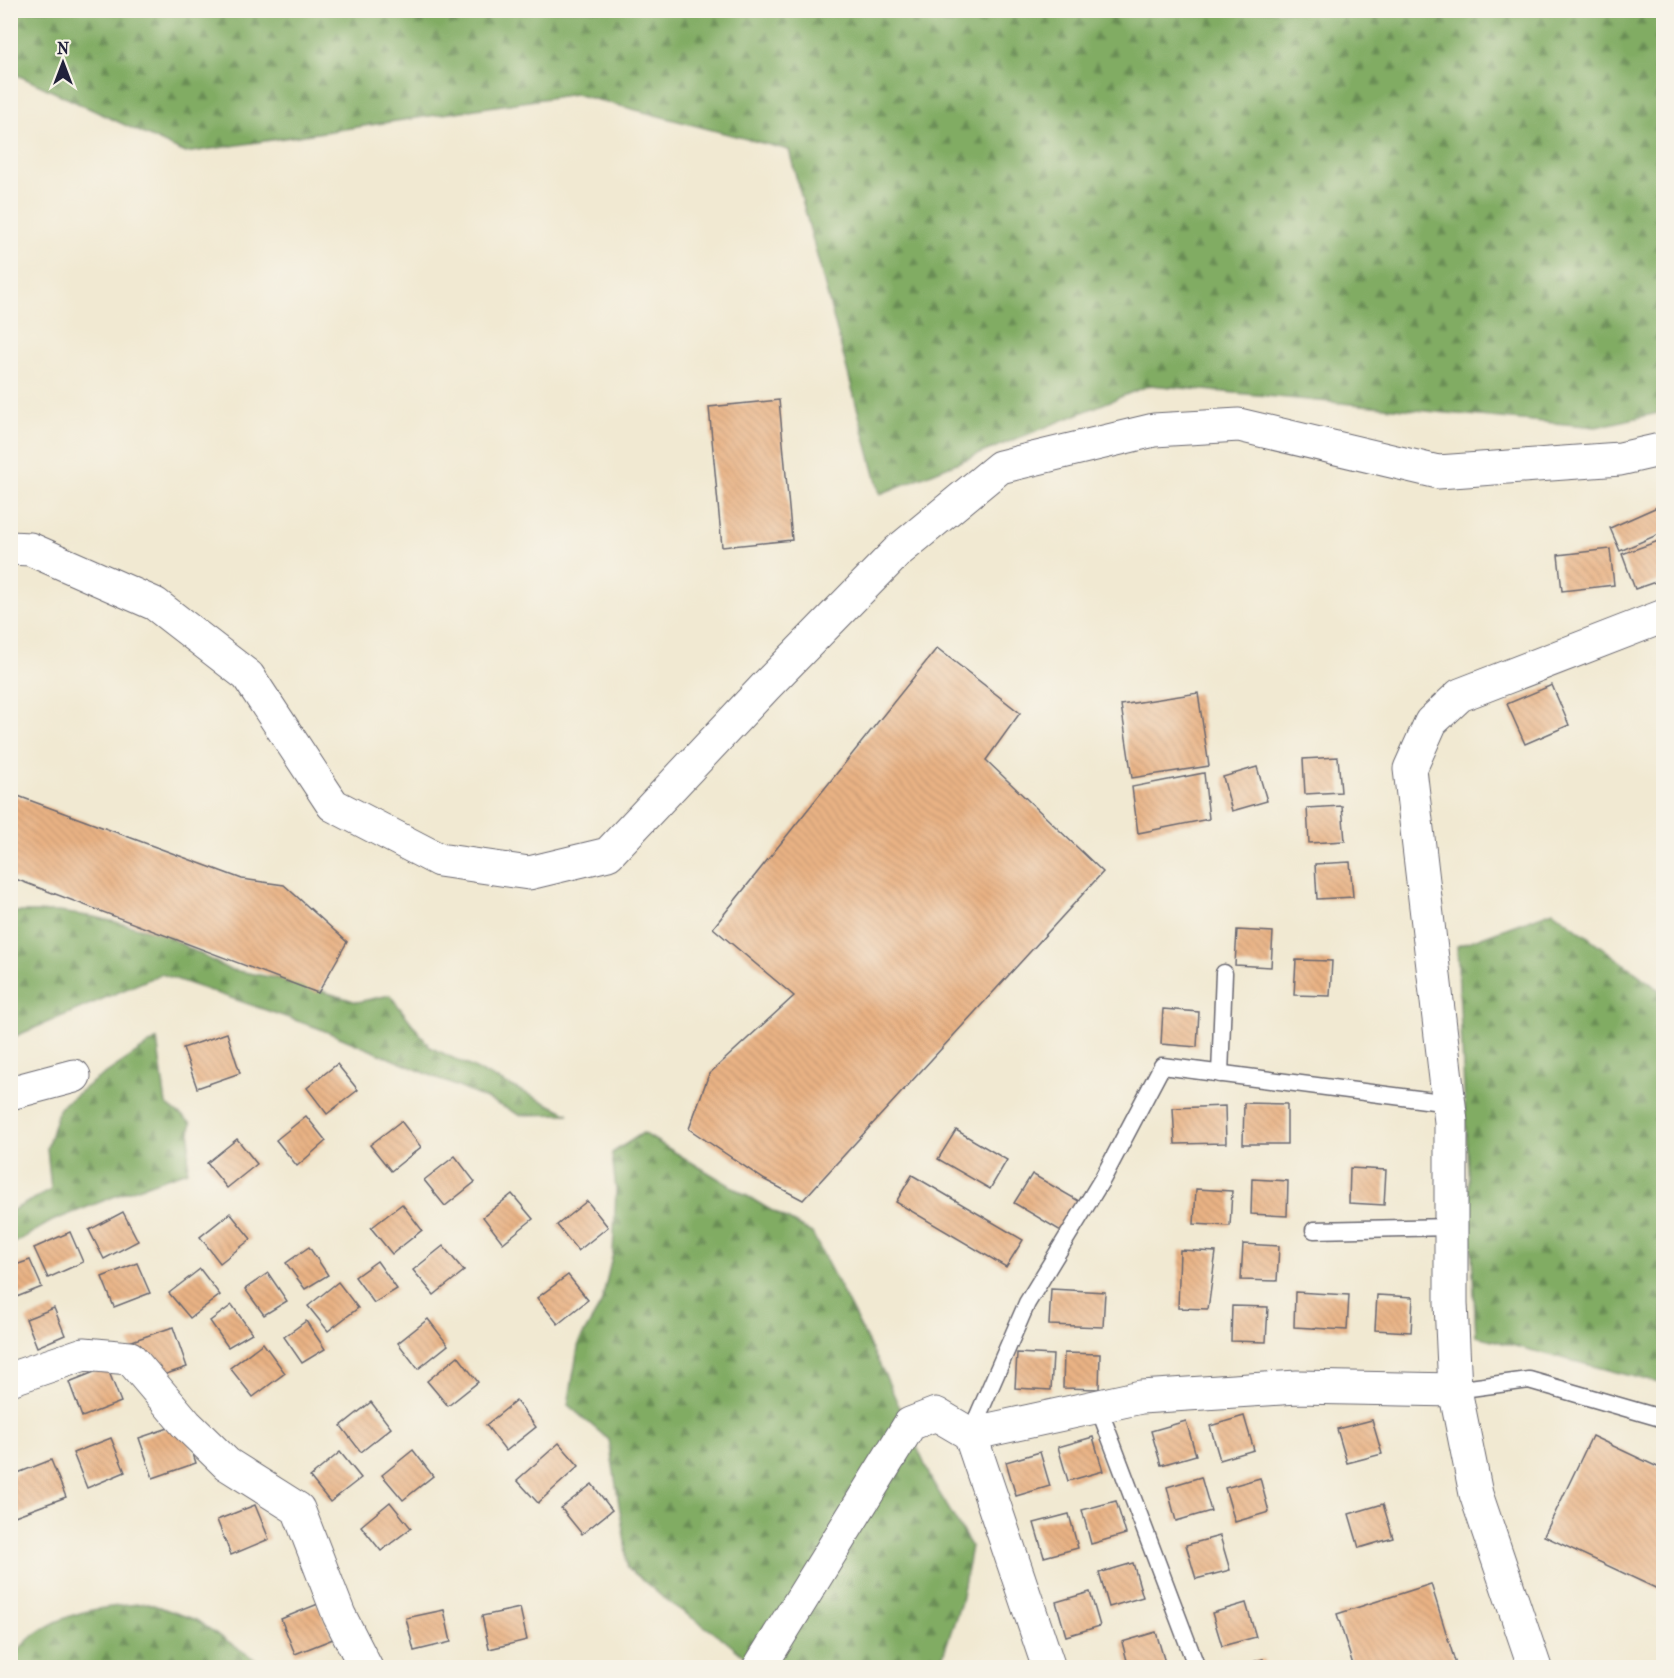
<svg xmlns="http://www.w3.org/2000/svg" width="1674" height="1678" viewBox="0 0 1674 1678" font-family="'IM FELL French Canon',serif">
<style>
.forest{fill:url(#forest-firs);stroke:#526750;stroke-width:1.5}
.building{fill:url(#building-back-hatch)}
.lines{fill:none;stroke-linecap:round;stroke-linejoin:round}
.service-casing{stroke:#6a6870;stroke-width:19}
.minor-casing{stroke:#6a6870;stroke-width:35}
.tertiary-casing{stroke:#6a6870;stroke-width:35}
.service{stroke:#fff;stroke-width:16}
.minor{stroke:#fff;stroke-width:33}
.tertiary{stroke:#fff;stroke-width:33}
</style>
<defs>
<pattern id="forest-firs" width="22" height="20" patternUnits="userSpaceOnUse" patternTransform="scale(1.5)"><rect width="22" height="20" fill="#81ac64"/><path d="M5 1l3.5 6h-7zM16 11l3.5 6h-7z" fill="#698c54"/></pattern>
<pattern id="building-back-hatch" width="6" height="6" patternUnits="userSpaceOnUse" patternTransform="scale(1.5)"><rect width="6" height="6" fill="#e9b284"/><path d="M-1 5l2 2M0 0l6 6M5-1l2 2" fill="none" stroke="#c89973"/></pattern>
</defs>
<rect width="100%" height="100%" fill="#f7f3e8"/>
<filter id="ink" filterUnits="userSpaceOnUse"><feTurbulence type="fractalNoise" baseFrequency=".0167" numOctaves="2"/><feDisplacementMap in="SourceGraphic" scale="12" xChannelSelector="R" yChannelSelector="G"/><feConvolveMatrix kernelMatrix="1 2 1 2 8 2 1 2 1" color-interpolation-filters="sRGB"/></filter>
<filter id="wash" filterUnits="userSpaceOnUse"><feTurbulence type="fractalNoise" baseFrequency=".008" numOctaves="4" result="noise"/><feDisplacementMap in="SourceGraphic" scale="24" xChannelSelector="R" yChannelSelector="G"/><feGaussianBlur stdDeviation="1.35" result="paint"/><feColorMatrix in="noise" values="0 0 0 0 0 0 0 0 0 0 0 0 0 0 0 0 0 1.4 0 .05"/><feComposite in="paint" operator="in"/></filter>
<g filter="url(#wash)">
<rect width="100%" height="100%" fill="#f1e9d2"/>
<!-- forest -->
<g class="forest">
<path d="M11 10 1663 11V412L1596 427 1150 385 880 494 789 150 575 94 185 153 11 72Z"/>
<path d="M1553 911 1663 993V1384L1476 1336 1457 946Z"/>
<path d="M11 912H59L95 917 163 934 228 969 286 980 357 1002 390 995 430 1047 569 1114 520 1115 487 1099 318 1028 161 974 11 1038Z"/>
<path d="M157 1039 166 1104 191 1123 187 1171 118 1195 52 1221 11 1245V1211L51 1190 47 1148 59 1108 91 1083Z"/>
<path d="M643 1133 767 1208 812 1233 886 1377 932 1481 971 1546 961 1602 939 1667H757L722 1638 667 1601 627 1567 625 1543 609 1440 568 1405 579 1342 601 1304 613 1253 616 1191 612 1153Z"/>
<path d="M148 1603 196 1620 257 1661 260 1667H11V1660C17 1652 24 1642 33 1636 68 1609 106 1607 148 1603Z"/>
</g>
<g id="blocks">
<!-- building -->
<g class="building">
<path d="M779 400 792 540 722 547 709 407Z"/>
<path d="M1664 504V532L1620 551 1610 528Z"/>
<path d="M1664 539V579L1635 589 1622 554Z"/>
<path d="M1610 549 1614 585 1562 591 1558 555Z"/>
<path d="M937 648 1020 713 986 760 1103 872 803 1200 765 1180 689 1129 709 1074 794 996 713 928Z"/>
<path d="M1552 685 1569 725 1525 744 1507 704Z"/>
<path d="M1198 693 1209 766 1132 778 1121 705Z"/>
<path d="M1338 757 1341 792 1305 794 1303 759Z"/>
<path d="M1257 767 1267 801 1232 811 1223 777Z"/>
<path d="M1204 773 1209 819 1138 833 1132 787Z"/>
<path d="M10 793 242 879 284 885 347 942 318 993 10 877Z"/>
<path d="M1342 806 1345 841 1309 843 1307 808Z"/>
<path d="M1350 862 1353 897 1317 899 1315 864Z"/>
<path d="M1237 930 1273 932 1271 967 1235 965Z"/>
<path d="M1296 960 1332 961 1330 996 1294 995Z"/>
<path d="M1163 1009 1199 1012 1197 1047 1161 1044Z"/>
<path d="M227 1033 240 1073 197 1088 183 1048Z"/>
<path d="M337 1064 358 1090 327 1114 307 1088Z"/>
<path d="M1244 1103 1287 1104V1144H1243Z"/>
<path d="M1225 1106 1226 1143 1175 1144 1173 1108Z"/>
<path d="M306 1116 326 1141 297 1166 276 1140Z"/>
<path d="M401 1121 421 1147 391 1171 370 1145Z"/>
<path d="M956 1130 1007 1160 990 1189 938 1159Z"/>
<path d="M237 1139 257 1164 227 1188 207 1163Z"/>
<path d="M455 1156 475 1182 445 1206 424 1180Z"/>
<path d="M1350 1168 1386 1170 1384 1205 1349 1203Z"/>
<path d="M1032 1174 1084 1204 1066 1234 1014 1203Z"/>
<path d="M912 1175 1023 1240 1006 1267 896 1202Z"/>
<path d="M1252 1179 1288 1181 1287 1216 1251 1214Z"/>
<path d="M1196 1189 1232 1191 1230 1226 1194 1224Z"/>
<path d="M512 1194 533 1219 503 1243 483 1217Z"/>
<path d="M587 1201 608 1227 578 1251 557 1225Z"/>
<path d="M402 1204 422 1230 392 1254 371 1228Z"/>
<path d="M123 1212 138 1241 104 1259 89 1230Z"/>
<path d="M230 1213 251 1239 220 1263 200 1237Z"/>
<path d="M70 1232 83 1262 48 1278 34 1248Z"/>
<path d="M1243 1244 1279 1246 1277 1281 1241 1280Z"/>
<path d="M443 1246 464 1271 434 1295 413 1270Z"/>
<path d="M309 1247 328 1275 305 1289 286 1263Z"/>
<path d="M1180 1250 1216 1252 1208 1309 1178 1308Z"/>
<path d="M30 1260 42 1287 14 1298 10 1289V1267Z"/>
<path d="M377 1261 397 1289 374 1303 355 1277Z"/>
<path d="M137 1263 150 1293 114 1307 102 1277Z"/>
<path d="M200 1269 220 1295 190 1318 169 1293Z"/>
<path d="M268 1273 287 1301 264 1315 245 1289Z"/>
<path d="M568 1275 588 1300 558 1324 537 1298Z"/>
<path d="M338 1282 358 1308 328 1331 308 1306Z"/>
<path d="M1051 1289 1105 1292 1103 1327 1049 1325Z"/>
<path d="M1295 1292 1349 1295 1347 1330 1294 1327Z"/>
<path d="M1377 1295 1413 1297 1411 1332 1375 1330Z"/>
<path d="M232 1305 252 1333 228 1347 210 1321Z"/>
<path d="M1232 1306 1268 1307 1266 1342 1231 1341Z"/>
<path d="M54 1308 65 1335 37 1347 26 1319Z"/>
<path d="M428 1319 448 1345 418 1369 398 1343Z"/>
<path d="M306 1321 325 1349 302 1363 284 1337Z"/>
<path d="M173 1327 187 1367 143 1382 129 1342Z"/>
<path d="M263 1343 285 1373 253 1397 230 1368Z"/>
<path d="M1017 1353 1053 1355 1051 1390 1015 1388Z"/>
<path d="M1064 1353 1100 1354 1099 1389 1063 1388Z"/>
<path d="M458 1356 478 1382 448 1406 427 1381Z"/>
<path d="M107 1367 121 1402 82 1417 69 1382Z"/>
<path d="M516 1401 536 1427 506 1451 486 1425Z"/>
<path d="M371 1402 391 1428 361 1452 341 1426Z"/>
<path d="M1244 1416 1254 1450 1220 1460 1210 1426Z"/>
<path d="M1372 1420 1382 1454 1347 1463 1337 1429Z"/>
<path d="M1186 1421 1196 1455 1161 1465 1151 1431Z"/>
<path d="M183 1423 196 1463 153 1478 139 1438Z"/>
<path d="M1592 1436 1664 1470V1592L1544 1536Z"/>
<path d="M1093 1437 1103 1471 1068 1481 1058 1447Z"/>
<path d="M111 1438 125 1472 87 1488 73 1453Z"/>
<path d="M559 1443 579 1466 538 1503 517 1480Z"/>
<path d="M413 1450 433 1476 403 1500 382 1475Z"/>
<path d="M340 1452 361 1478 330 1502 310 1477Z"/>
<path d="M1040 1452 1050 1486 1016 1496 1006 1462Z"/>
<path d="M51 1460 66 1497 12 1517 10 1513V1476Z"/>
<path d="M1201 1477 1211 1511 1176 1521 1167 1487Z"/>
<path d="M1260 1478 1269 1512 1235 1522 1225 1488Z"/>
<path d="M592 1484 612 1510 582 1534 561 1508Z"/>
<path d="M1116 1501 1126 1534 1091 1544 1082 1510Z"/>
<path d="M390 1502 411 1528 381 1551 361 1526Z"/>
<path d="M1383 1504 1393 1538 1359 1548 1349 1514Z"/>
<path d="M255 1505 269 1539 231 1555 217 1520Z"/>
<path d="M1069 1514 1078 1548 1044 1557 1034 1523Z"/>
<path d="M1220 1536 1230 1570 1196 1579 1186 1545Z"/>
<path d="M1133 1563 1143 1597 1109 1607 1099 1573Z"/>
<path d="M1431 1584 1457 1668H1354L1337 1614Z"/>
<path d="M1090 1592 1100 1626 1066 1636 1056 1602Z"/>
<path d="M1246 1603 1256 1637 1222 1646 1212 1613Z"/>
<path d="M318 1604 333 1639 295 1654 281 1619Z"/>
<path d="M520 1608 527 1640 489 1649 482 1616Z"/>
<path d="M444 1610 451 1642 414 1651 406 1618Z"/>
<path d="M1156 1632 1166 1666 1160 1668H1129L1122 1642Z"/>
<path d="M1263 1659 1266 1668H1235V1667Z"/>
</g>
</g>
</g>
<g filter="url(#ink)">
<use href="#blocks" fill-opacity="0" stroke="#6a6870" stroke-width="1.5"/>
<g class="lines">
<!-- service casing -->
<g class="service-casing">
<g id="service">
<path d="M1220 1074 1224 973"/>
<path d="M1314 1230 1451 1227"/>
<path d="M1455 1390 1529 1380 1664 1419"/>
<path d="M1098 1406 1197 1668"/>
<path d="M970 1434 1027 1303 1103 1178 1162 1066 1449 1103"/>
</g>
</g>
<!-- minor casing -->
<g class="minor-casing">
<g id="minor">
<path d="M10 1093 74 1076"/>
<path d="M10 1379 84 1354 130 1358 186 1424 227 1464 298 1509 339 1615 366 1668"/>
<path d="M970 1434 1141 1397 1297 1387 1455 1390"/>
<path d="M759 1668 910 1424 936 1414 970 1434 1049 1668"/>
</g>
</g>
<!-- tertiary casing -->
<g class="tertiary-casing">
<g id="tertiary">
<path d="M10 548 30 549 155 604 248 676 333 805 439 860 529 873 608 854 766 686 898 551 1000 467 1154 430 1239 425 1438 472 1620 459 1664 449"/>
<path d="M1535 1668 1476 1494 1455 1390 1451 1303V1122L1410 769 1431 722 1460 695 1664 616"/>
</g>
</g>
<!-- service -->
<use href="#service" class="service"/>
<!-- minor -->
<use href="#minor" class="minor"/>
<!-- tertiary -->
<use href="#tertiary" class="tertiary"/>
</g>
</g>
<!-- margin -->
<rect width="1674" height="1678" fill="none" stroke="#f7f3e8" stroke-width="36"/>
<!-- north arrow -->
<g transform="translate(63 63)" stroke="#f7f3e8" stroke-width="4.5" paint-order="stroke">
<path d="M0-4.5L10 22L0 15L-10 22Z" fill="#22223b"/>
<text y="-9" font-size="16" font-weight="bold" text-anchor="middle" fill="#22223b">N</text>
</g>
</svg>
